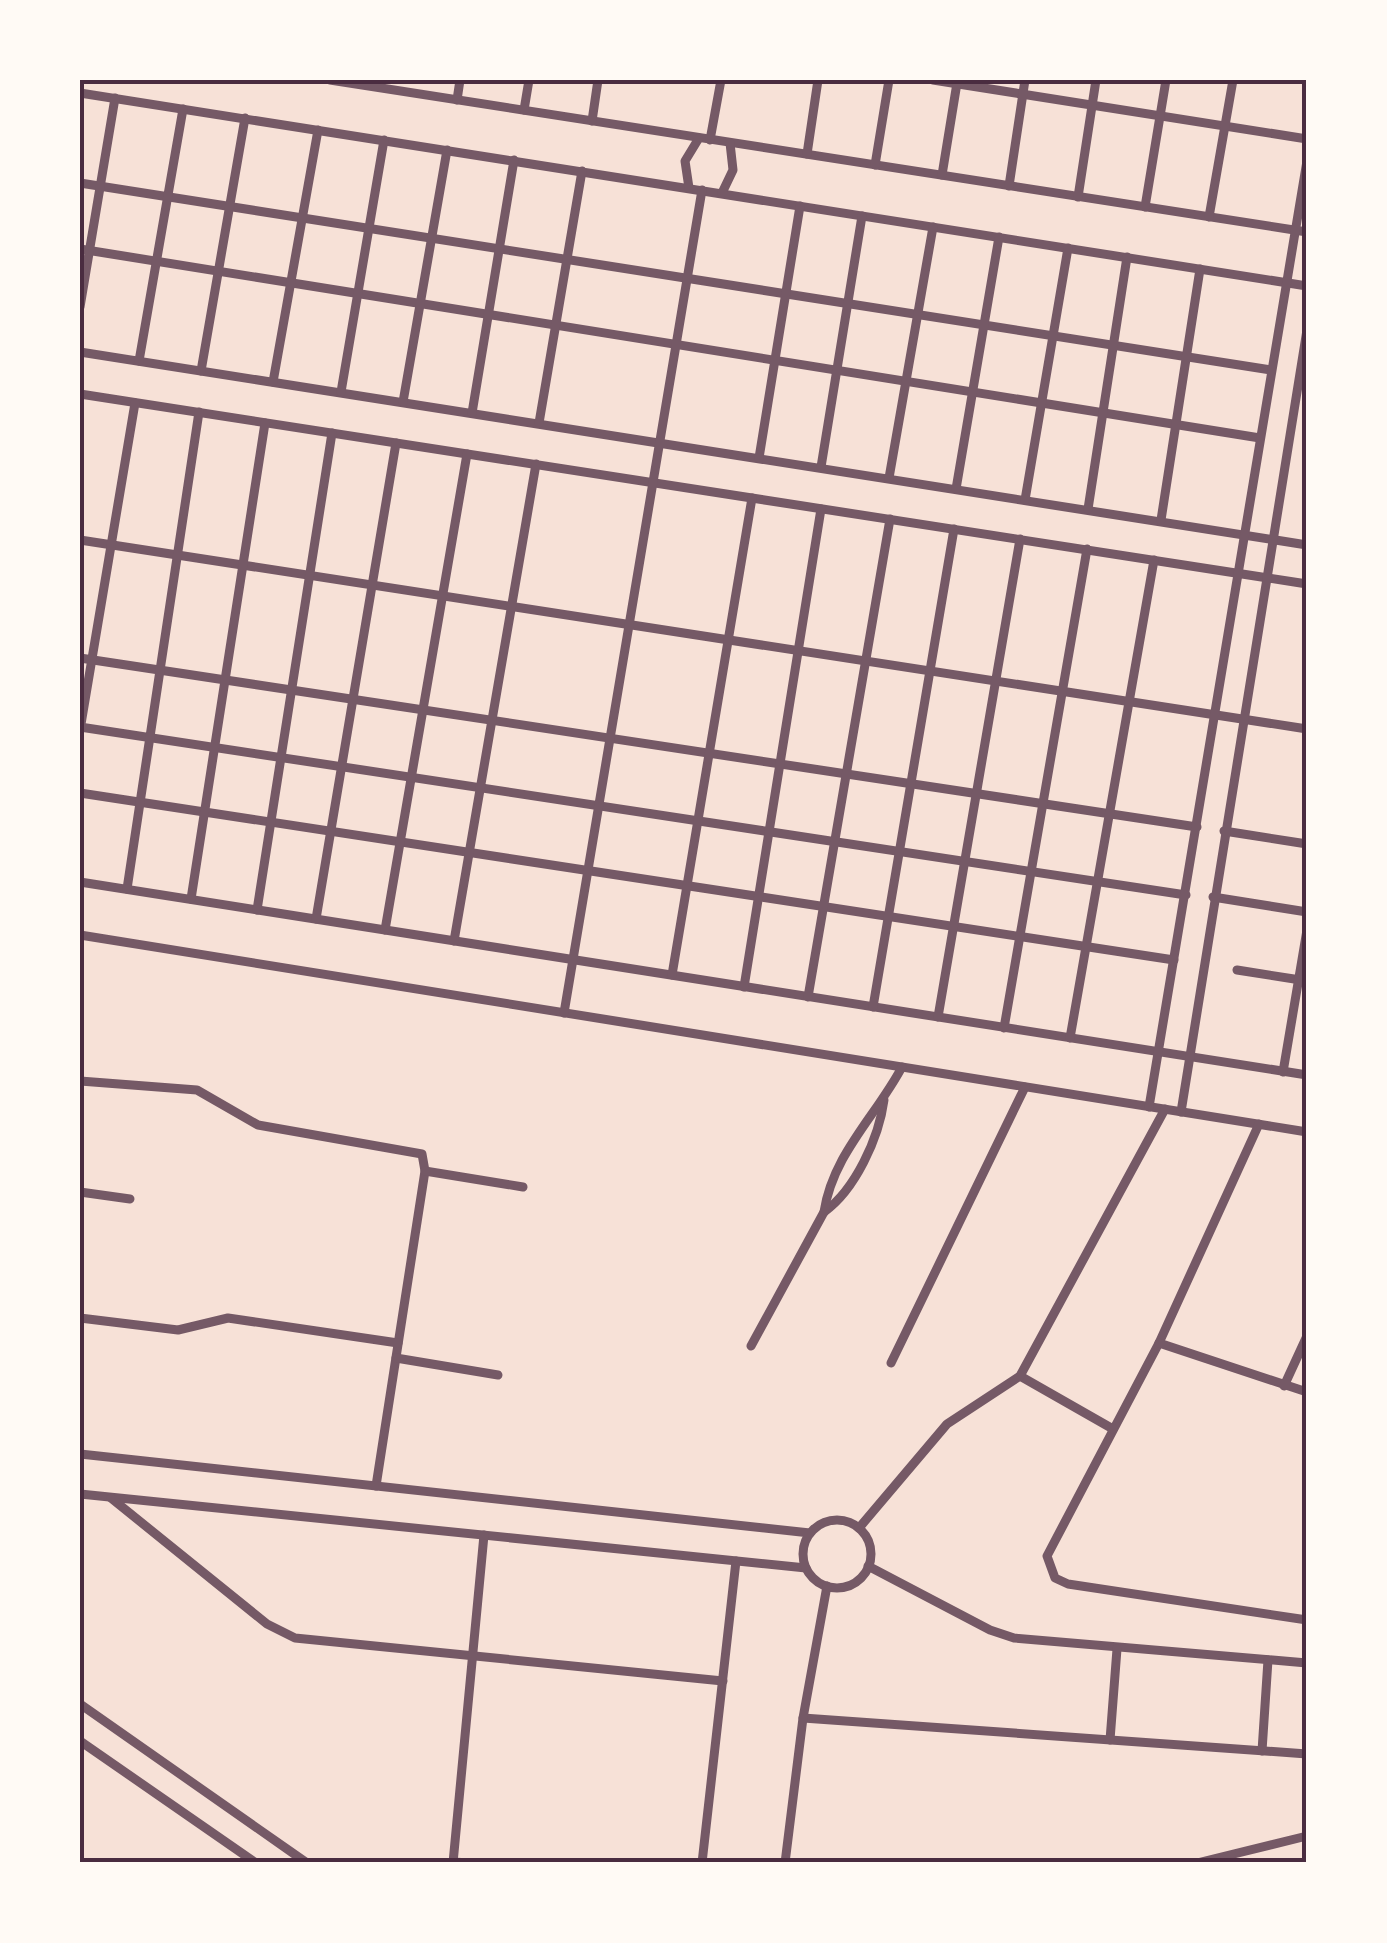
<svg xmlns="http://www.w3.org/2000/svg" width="1387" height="1943" viewBox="0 0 1387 1943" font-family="Raleway,sans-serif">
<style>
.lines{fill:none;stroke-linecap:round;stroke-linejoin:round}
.minor{stroke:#755966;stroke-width:9}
.neatline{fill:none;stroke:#4a2c40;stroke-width:4}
</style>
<rect width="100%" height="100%" fill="#f7e1d7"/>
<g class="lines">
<!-- minor -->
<g class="minor">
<path d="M330 80 1307 232"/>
<path d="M933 80 1307 139"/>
<path d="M80 93 1307 286"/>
<path d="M457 100 460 80"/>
<path d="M524 110 529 80"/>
<path d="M592 121 598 80"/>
<path d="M710 140 721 80"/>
<path d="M807 154 818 80"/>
<path d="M875 165 889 80"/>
<path d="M942 175 957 83"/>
<path d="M80 183 1271 370"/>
<path d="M1009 186 1025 80"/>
<path d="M689 188 685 161 699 138"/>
<path d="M722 193 733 170 730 143"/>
<path d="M1078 197 1096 80"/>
<path d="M1145 207 1166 80"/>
<path d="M1209 217 1233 80"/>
<path d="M80 249 1260 438"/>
<path d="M80 307 115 98"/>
<path d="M80 352 1307 545"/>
<path d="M139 361 183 109"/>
<path d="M201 371 245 118"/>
<path d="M273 382 318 130"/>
<path d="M341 392 384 140"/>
<path d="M80 394 1307 584"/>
<path d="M403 402 447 150"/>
<path d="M472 413 514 160"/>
<path d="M539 423 582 171"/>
<path d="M759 458 800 206"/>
<path d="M821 467 862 216"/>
<path d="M889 478 933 227"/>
<path d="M956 489 999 237"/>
<path d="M1025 500 1068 248"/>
<path d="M1088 509 1127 257"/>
<path d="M1161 520 1200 269"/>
<path d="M80 540 1307 729"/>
<path d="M80 658 1197 827"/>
<path d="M80 727 1186 895"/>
<path d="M80 730 135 403"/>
<path d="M80 793 1174 960"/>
<path d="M1224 831 1307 844"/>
<path d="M80 882 1307 1075"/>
<path d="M127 889 199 412"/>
<path d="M1213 897 1307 912"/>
<path d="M191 899 265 423"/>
<path d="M257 910 332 433"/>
<path d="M316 919 396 443"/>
<path d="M385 930 467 454"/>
<path d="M80 935 1307 1132"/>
<path d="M454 941 536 464"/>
<path d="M1237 970 1307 981"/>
<path d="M672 975 752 498"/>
<path d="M744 987 821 509"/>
<path d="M808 997 890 519"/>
<path d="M873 1007 954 529"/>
<path d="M564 1013 702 190"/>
<path d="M938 1017 1020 539"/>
<path d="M1004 1028 1087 549"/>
<path d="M1070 1038 1154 560"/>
<path d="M1283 1072 1307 930"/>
<path d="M80 1081 197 1090 258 1125 422 1154 425 1171 376 1486"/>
<path d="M1149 1107 1307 161"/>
<path d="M1181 1112 1307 330"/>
<path d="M1259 1124 1159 1343 1047 1556 1055 1578 1068 1584 1307 1620"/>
<path d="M425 1171 523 1187"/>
<path d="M80 1192 130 1199"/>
<path d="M824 1212C855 1190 879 1138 884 1100"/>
<path d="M80 1318 178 1330 228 1318 398 1343"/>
<path d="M1159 1343 1307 1392"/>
<path d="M751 1346 824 1212C833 1154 876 1116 902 1067"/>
<path d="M396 1358 498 1375"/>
<path d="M891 1363 1025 1087"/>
<path d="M1020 1376 1113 1429"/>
<path d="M1284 1386 1307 1336"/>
<path d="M80 1454 810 1533"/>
<path d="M80 1494 806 1568"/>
<path d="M111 1498 267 1624 295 1638 723 1681"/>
<circle cx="837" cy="1554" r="34"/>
<path d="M859 1528 947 1424 1020 1376 1165 1109"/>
<path d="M868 1566 990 1630 1014 1638 1307 1663"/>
<path d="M80 1704 307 1863"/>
<path d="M803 1718 1307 1754"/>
<path d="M1110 1740 1117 1649"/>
<path d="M80 1741 256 1863"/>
<path d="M1262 1751 1268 1660"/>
<path d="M80 1862 81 1863"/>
<path d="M453 1862 469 1863"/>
<path d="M453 1863 484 1535"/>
<path d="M702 1863 736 1561"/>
<path d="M785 1863 803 1718 827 1586"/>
<path d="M1197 1863 1307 1836"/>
</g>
</g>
<!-- border -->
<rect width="1387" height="1943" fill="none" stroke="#fffaf5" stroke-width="165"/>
<rect x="82" y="82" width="1222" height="1778" class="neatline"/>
</svg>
